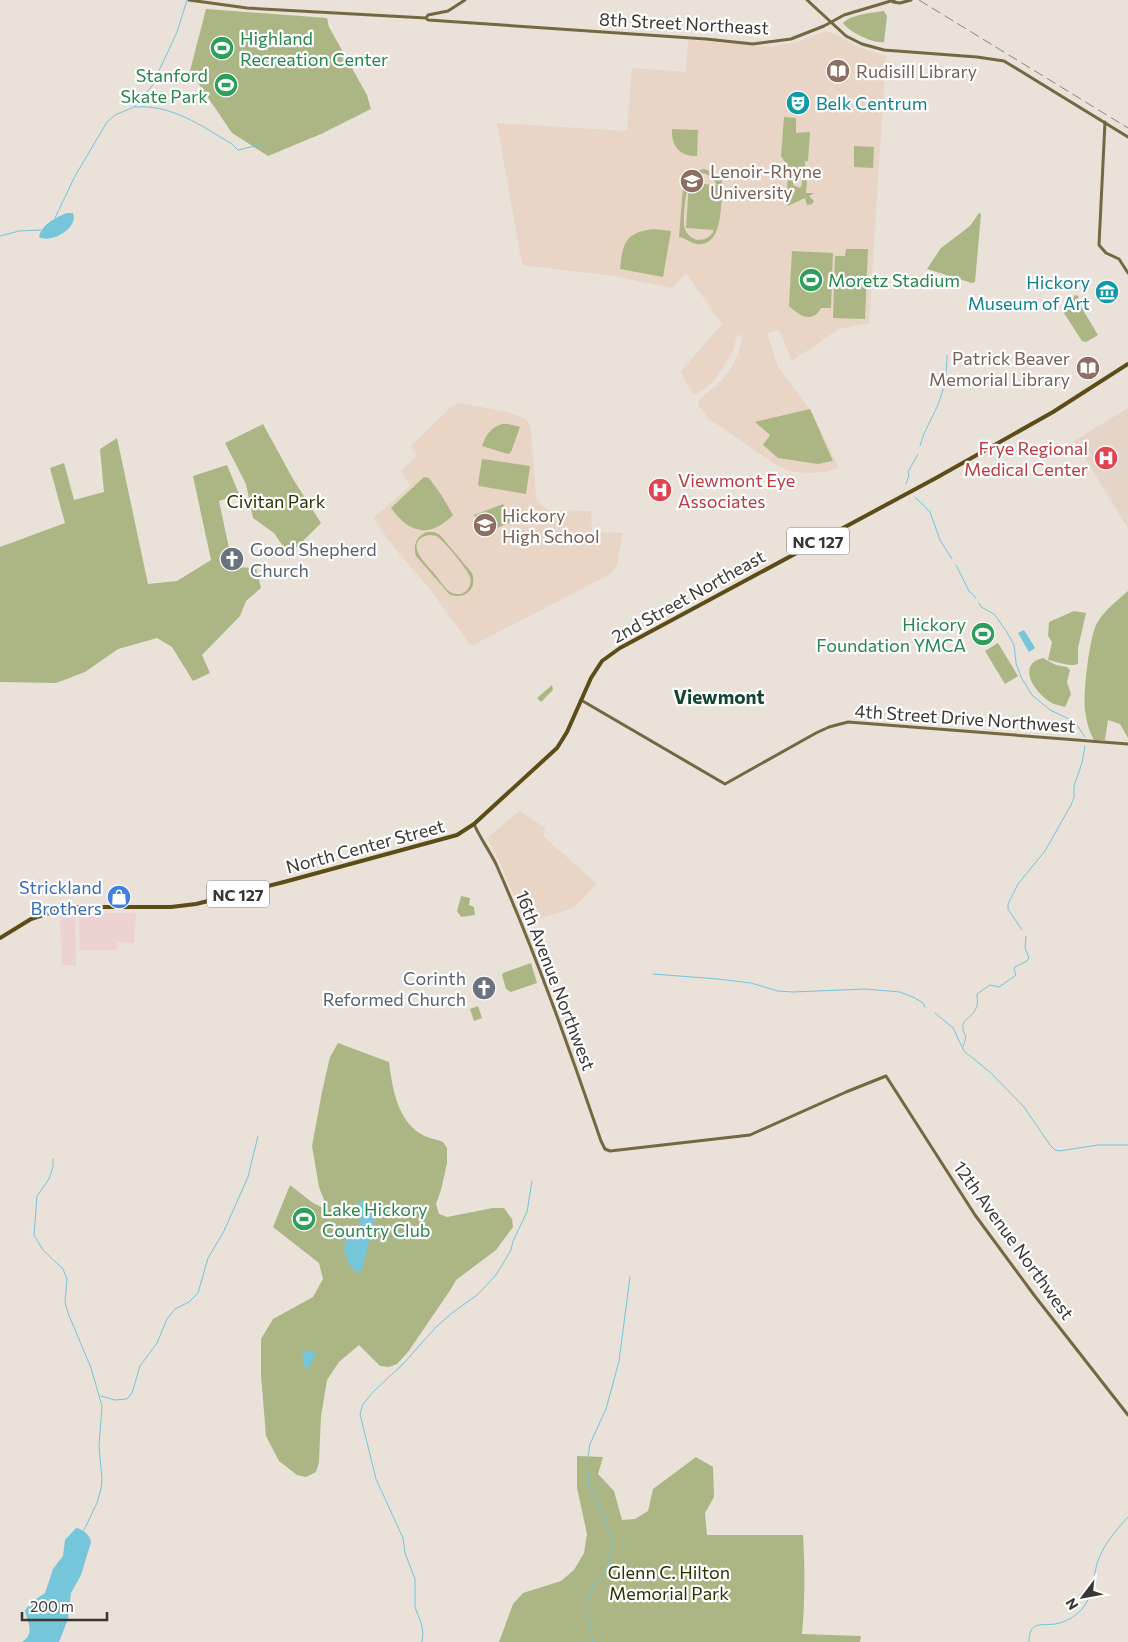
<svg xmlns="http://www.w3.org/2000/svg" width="1128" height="1642" viewBox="0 0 1128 1642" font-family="Commissioner,sans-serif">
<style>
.commercial{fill:#ecd2d1}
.built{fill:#e5d5c8}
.education{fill:#e8d5c6}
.green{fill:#acb684;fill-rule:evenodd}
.water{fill:#75c5db}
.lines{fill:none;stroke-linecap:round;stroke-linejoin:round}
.stream{stroke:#75c5db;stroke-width:1}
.secondary{stroke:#746841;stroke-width:3}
.primary{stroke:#5b4c18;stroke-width:4}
.rail{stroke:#8b857f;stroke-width:1;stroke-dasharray:10 5;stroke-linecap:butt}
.labels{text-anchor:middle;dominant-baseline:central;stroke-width:4.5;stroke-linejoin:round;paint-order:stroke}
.shield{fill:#fff;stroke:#757270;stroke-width:1}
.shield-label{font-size:16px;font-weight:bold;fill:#3a3633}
.street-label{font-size:18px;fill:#3a3633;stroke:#fff}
.leisure-label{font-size:18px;fill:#27864d;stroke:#fff;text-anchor:start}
.education-label{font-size:18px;fill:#785e54;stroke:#fff;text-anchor:start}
.culture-label{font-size:18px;fill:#0d838f;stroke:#fff;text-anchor:start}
.health-label{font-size:18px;fill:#be3a42;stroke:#fff;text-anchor:end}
.park-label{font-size:18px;fill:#2b3100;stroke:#fff}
.worship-label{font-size:18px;fill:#5b616d;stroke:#fff;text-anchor:start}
.shop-label{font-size:18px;fill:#366cbe;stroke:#fff;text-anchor:end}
.neighbourhood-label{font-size:19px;font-weight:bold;fill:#154433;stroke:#fff}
</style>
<rect width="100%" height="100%" fill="#eae1d9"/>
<!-- commercial -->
<g class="commercial">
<path d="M72 913 75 918 76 965H62L60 915Z"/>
<path d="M81 913H134L136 915 134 943 118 942 117 950H80L79 915Z"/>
</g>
<!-- built -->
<path class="built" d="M1128 408V528L1074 441Z"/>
<!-- education -->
<g class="education">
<path d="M826 31 838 35 856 46 886 56 869 323 839 329 792 361 779 330 767 334 778 367 813 414 839 468 825 472 809 473 789 471 773 463 708 418 698 405 700 399 721 381 732 367 738 354 743 336 737 335 733 351 716 378 708 386 694 395 680 372 722 324 686 273 672 288 613 276 522 265 497 123 627 131 632 68 686 72 688 40 770 47 797 42Z"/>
<path d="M458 403 509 412 526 419 531 427 536 498 542 506 549 510 591 511 592 532 623 533 617 565 609 575 473 645 470 644 429 588 396 550 373 518 410 486 401 471 417 456 411 446 450 408Z"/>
<path d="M520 811 545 828 543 836 596 883 584 898 573 907 559 913 527 922 525 921 499 861 487 838Z"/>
</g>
<!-- green -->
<g class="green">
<path d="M206 9 327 18 329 27 367 95 371 109 321 134 268 156 232 133 190 71Z"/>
<path d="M884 11 887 16 884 42C874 44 849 32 843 23 852 14 872 13 884 11Z"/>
<path d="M784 117 796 118V133L810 132 808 161H805V171L784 170 785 162 781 156Z"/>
<path d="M672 129 698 130 697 156C680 157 671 146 672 129Z"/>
<path d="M854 146 874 147 873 168 854 167Z"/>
<path d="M704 169 713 172 717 176H722C721 194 725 241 702 244 693 246 687 238 679 237L684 174ZM704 173 713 178 717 185 689 183 686 228 714 230C711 237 705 240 697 240 692 238 687 235 685 229 682 220 686 184 692 177Z"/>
<path d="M798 171 797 176 794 177 793 185 800 188 802 185V178L799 176V172L807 181 806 193H814L809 196 814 201 812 204 807 205 805 198 788 206 786 200 788 178Z"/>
<path d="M979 213 981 214 975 282 972 283 927 269 941 248 970 226Z"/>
<path d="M653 229 671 231 663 277 620 269C623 244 624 233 653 229Z"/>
<path d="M846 249H868L865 319 833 318 835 256H845Z"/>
<path d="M792 251 833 253 831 308H821C812 324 800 316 789 306Z"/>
<path d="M1076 295 1079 297 1077 300 1098 335 1086 342 1082 341 1062 310 1072 304 1074 296Z"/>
<path d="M810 409 833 461 818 464 778 458 763 445 770 435 755 422Z"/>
<path d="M263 424 293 479 321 523 289 555 274 533 253 518 246 484 225 443Z"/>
<path d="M502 424H508L520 427 511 452 508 454 482 446C486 435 490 428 502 424Z"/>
<path d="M117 438 148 584 177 581 211 560 193 476 227 465 239 494 219 501 233 567 256 568 261 588 246 601 240 616 202 655 210 673 193 681 172 647 157 638 118 649 85 672 56 683 0 682V547L65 523 50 468 64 463 74 500 104 492 100 449Z"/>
<path d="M482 459 530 466 526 494 479 486 478 484Z"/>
<path d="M424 477 429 478 442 496 453 515C429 539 409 533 391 508Z"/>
<path d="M503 504 511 522 482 534 474 515Z"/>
<path d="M427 532H434L440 535 472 573C478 589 464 601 449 594L416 556C413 545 416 536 427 532ZM428 535C431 535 433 535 436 536 442 538 468 570 470 577 472 583 469 590 463 593 460 595 456 594 452 593 445 590 439 579 434 573 425 563 403 542 428 535Z"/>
<path d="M1128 591V738L1120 724 1108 720 1105 740H1094C1089 732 1086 719 1085 710 1083 693 1089 641 1096 625 1103 611 1117 601 1128 591Z"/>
<path d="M1074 611 1086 613 1078 648V664C1069 667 1058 662 1048 660L1052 642 1048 636 1049 622Z"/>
<path d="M998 643 1018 676 1005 684 985 651Z"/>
<path d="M1043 658 1056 665 1067 667 1070 670 1067 682 1071 694 1065 707C1062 706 1057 705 1054 704 1037 696 1014 665 1043 658Z"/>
<path d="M552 685 553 690 541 702 537 698Z"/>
<path d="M461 896 470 898 469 905 474 907 475 915 461 917 457 911Z"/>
<path d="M531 963 537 983 511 992 506 989 502 975 503 973Z"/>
<path d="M478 1006 482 1018 474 1021 470 1009Z"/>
<path d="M338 1043 389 1062C392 1086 397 1120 421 1134 427 1138 436 1139 443 1142L447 1148V1163L441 1190 436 1204 439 1214 447 1217 493 1208H504L512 1219 513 1227 496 1250 456 1280 451 1289 408 1352 397 1364 389 1367 380 1366 359 1345 339 1362 327 1380 321 1416 319 1462 316 1472 306 1477 297 1475 279 1461 266 1436 261 1375V1339L273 1319 313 1297 323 1279 319 1263 273 1227 290 1185 313 1203 328 1210 319 1187 312 1146 322 1092 330 1057Z"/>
<path d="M577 1456 603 1457 598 1474 614 1491 622 1520 635 1519 648 1511 653 1489 696 1457 713 1467 714 1497 705 1513 707 1535H803C805 1569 805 1601 802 1634L861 1636 860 1642H499L513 1604 523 1593 561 1581 574 1570 584 1553 587 1534 577 1488Z"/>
</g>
<!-- water -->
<g class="water">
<path d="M67 213H73C79 228 51 244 39 237 41 225 56 217 67 213Z"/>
<path d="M1024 630 1035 648 1029 652 1018 633Z"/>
<path d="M362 1200 365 1201 375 1217 362 1270 357 1273C343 1259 341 1248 349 1231H359L360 1229V1221L356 1206Z"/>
<path d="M304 1351H315L316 1353 309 1367 305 1369 302 1353Z"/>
<path d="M76 1528C83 1529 90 1535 91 1542L81 1575 71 1593 68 1619 59 1642H22C36 1633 27 1622 25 1610L33 1601 45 1593 53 1569 63 1556 65 1540Z"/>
</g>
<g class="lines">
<!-- stream -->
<g class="stream">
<path d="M135 107C171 104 202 126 232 144L238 150 263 144"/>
<path d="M55 218 75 176 107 122 115 115 134 107 152 86 177 32 187 0"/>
<path d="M0 236 19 231 41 230"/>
<path d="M920 446C924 429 935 415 940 399 945 385 947 370 947 355"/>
<path d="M906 484 909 475 908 472 918 454"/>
<path d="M915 497 930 512 940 540 952 559"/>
<path d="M956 565 969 591 976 598"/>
<path d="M979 603 981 607 994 614 1007 632 1014 645 1016 663 1021 677 1032 695 1050 710 1069 719 1077 725 1085 737"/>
<path d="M1022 930 1008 909V904L1018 884 1045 851 1071 805 1074 797V786L1082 763 1085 746"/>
<path d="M653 974 718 979 751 983 778 991 793 992 865 989 900 992 915 998 923 1003 925 1007"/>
<path d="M935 1013 953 1028 964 1051 991 1073 1024 1107 1050 1145 1055 1150 1059 1151 1098 1145H1128"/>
<path d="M963 1047 966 1037C956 1018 972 1021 977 1006 978 1002 977 998 977 994L990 985 999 987 1016 975 1014 969 1015 967 1027 961 1029 958 1025 948 1026 936"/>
<path d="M53 1159V1167L49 1179 37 1196 34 1235 43 1250 63 1269 67 1279 65 1302 68 1313 91 1368 102 1406 99 1446 102 1480 101 1489 97 1503 84 1530"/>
<path d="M101 1396 115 1400 127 1399 132 1393 140 1366 157 1343 167 1319 175 1309 189 1302 198 1293 208 1258 223 1233 248 1177 258 1136"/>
<path d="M422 1642 423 1632 421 1623 415 1607V1579L405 1553 403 1538 376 1479 360 1414 363 1404 374 1391 403 1364 436 1327 452 1313 477 1295 496 1275 511 1250 513 1241 527 1212 532 1181"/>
<path d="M593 1642 587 1615 588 1600 593 1586 607 1567 614 1547 602 1513 589 1484 587 1463 590 1444 606 1409 619 1361 630 1277"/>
<path d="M1029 1642C1029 1620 1041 1626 1055 1624 1066 1622 1075 1617 1082 1609 1095 1594 1092 1575 1099 1558 1105 1543 1117 1529 1128 1517"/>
</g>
<!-- secondary -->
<g class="secondary">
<path d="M189 0 247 8 426 18 428 20 706 39 753 44 791 39 824 26 844 15 894 0"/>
<path d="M807 0 846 36 862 44 884 50 977 57 1004 61 1128 137"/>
<path d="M893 2 900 3 911 0"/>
<path d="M426 18 428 15 448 11 465 0"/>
<path d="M1105 122 1099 245 1106 253 1119 259 1128 273"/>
<path d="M581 700 725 784 816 733 829 727 848 722 1128 744"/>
<path d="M474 824C480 838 489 850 496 864 536 954 569 1048 601 1141L605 1149 610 1151 750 1135 846 1092 886 1076 975 1215 1034 1295 1128 1415"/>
</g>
<!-- primary -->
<path class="primary" d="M0 938 31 919 58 910 77 907H171L196 904 284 882 457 835 474 824 557 748 567 732 591 678 602 661 620 648 936 478 1053 412 1128 364"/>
<!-- rail -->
<path class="rail" d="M919 0 1128 128"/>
</g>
<!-- icons -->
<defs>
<g id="stadium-disc" transform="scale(1.25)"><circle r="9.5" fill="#2e9e5b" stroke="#fff"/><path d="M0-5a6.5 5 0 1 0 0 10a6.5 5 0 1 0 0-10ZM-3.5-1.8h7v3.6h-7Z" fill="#fff"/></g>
<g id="library-disc" transform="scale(1.25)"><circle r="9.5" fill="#8d6e63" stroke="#fff"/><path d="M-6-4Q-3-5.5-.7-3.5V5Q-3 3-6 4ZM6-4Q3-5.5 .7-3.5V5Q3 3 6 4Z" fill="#fff"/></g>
<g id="theatre-disc" transform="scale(1.25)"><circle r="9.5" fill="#0f9aa8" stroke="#fff"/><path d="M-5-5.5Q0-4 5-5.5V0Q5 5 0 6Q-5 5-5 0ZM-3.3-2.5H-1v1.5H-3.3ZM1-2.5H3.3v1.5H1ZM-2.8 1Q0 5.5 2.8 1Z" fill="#fff"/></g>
<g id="university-disc" transform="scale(1.25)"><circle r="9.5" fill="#8d6e63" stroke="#fff"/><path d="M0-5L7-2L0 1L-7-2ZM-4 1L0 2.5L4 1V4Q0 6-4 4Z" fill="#fff"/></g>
<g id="museum-disc" transform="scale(1.25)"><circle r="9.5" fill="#0f9aa8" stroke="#fff"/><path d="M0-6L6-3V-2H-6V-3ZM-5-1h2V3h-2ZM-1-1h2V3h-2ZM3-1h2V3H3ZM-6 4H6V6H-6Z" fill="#fff"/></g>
<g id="hospital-disc" transform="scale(1.25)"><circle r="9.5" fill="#e0444e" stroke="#fff"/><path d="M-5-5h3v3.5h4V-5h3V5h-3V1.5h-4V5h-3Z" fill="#fff"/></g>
<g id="school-disc" transform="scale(1.25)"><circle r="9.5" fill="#8d6e63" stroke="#fff"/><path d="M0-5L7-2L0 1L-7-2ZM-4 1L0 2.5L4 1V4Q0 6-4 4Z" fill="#fff"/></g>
<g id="church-disc" transform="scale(1.25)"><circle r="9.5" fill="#6b7280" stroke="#fff"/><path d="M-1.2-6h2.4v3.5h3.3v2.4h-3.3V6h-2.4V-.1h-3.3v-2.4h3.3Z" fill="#fff"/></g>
<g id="shop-disc" transform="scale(1.25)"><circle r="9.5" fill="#3f7fe0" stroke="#fff"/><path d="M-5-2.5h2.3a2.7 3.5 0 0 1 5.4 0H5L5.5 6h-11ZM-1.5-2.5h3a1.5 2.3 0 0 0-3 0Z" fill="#fff"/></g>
</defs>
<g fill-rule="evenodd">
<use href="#stadium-disc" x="222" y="48"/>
<use href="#library-disc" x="838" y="71"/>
<use href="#stadium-disc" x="226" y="85"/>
<use href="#theatre-disc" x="798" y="103"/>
<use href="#university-disc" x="692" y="181"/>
<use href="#stadium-disc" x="811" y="280"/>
<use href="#museum-disc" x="1107" y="292"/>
<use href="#library-disc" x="1088" y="368"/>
<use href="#hospital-disc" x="1106" y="458"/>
<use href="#hospital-disc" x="660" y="490"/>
<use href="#school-disc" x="485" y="525"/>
<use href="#church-disc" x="232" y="559"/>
<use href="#stadium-disc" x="983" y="634"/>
<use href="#shop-disc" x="119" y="897"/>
<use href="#church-disc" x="484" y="988"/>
<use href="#stadium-disc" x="304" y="1219"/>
</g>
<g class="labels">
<!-- shield labels -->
<g class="shield">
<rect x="787" y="527.5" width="62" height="27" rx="4"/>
<rect x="207" y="880.5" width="62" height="27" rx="4"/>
</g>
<g class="shield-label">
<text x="818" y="541">NC 127</text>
<text x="238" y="894">NC 127</text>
</g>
<!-- street labels -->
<g class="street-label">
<text transform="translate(684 23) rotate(3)">8th Street Northeast</text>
<text transform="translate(688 596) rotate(-29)">2nd Street Northeast</text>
<text transform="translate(965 718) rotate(4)">4th Street Drive Northwest</text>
<text transform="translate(365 846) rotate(-15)">North Center Street</text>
<text transform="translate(556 980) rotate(69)">16th Avenue Northwest</text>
<text transform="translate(1014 1240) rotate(54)">12th Avenue Northwest</text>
</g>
<!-- leisure labels -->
<g class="leisure-label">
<text x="240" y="38">Highland<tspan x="240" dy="21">Recreation Center</tspan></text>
<text x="208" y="75" text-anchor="end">Stanford<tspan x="208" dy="21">Skate Park</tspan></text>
<text x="828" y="280">Moretz Stadium</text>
<text x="966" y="624" text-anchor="end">Hickory<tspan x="966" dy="21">Foundation YMCA</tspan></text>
<text x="322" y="1209">Lake Hickory<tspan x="322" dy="21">Country Club</tspan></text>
</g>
<!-- education labels -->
<g class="education-label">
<text x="856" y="71">Rudisill Library</text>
<text x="710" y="171">Lenoir-Rhyne<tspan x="710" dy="21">University</tspan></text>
<text x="1070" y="358" text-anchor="end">Patrick Beaver<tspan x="1070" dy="21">Memorial Library</tspan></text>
<text x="502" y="515">Hickory<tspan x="502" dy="21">High School</tspan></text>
</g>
<!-- culture labels -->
<g class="culture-label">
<text x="816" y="103">Belk Centrum</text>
<text x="1090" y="282" text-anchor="end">Hickory<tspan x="1090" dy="21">Museum of Art</tspan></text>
</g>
<!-- health labels -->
<g class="health-label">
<text x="1088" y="448">Frye Regional<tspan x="1088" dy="21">Medical Center</tspan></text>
<text x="678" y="480" text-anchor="start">Viewmont Eye<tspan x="678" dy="21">Associates</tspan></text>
</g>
<!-- park labels -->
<g class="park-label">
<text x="276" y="501">Civitan Park</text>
<text x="669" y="1572">Glenn C. Hilton<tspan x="669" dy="21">Memorial Park</tspan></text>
</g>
<!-- worship labels -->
<g class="worship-label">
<text x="250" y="549">Good Shepherd<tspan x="250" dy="21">Church</tspan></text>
<text x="466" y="978" text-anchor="end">Corinth<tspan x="466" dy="21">Reformed Church</tspan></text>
</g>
<!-- shop labels -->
<g class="shop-label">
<text x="102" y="887">Strickland<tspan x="102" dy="21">Brothers</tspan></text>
</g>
<!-- neighbourhood labels -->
<g class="neighbourhood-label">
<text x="719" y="696">Viewmont</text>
</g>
</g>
<!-- north arrow -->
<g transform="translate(1083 1597) rotate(238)" stroke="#ffffff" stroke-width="4" paint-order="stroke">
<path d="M0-4L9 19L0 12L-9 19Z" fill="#3a3633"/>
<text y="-8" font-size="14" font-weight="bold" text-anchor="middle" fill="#3a3633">N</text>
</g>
<!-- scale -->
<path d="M22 1612v8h85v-8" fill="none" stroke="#3a3633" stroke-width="2.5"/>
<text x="30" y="1612" font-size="15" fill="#3a3633" stroke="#ffffff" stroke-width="4" paint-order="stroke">200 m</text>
</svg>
